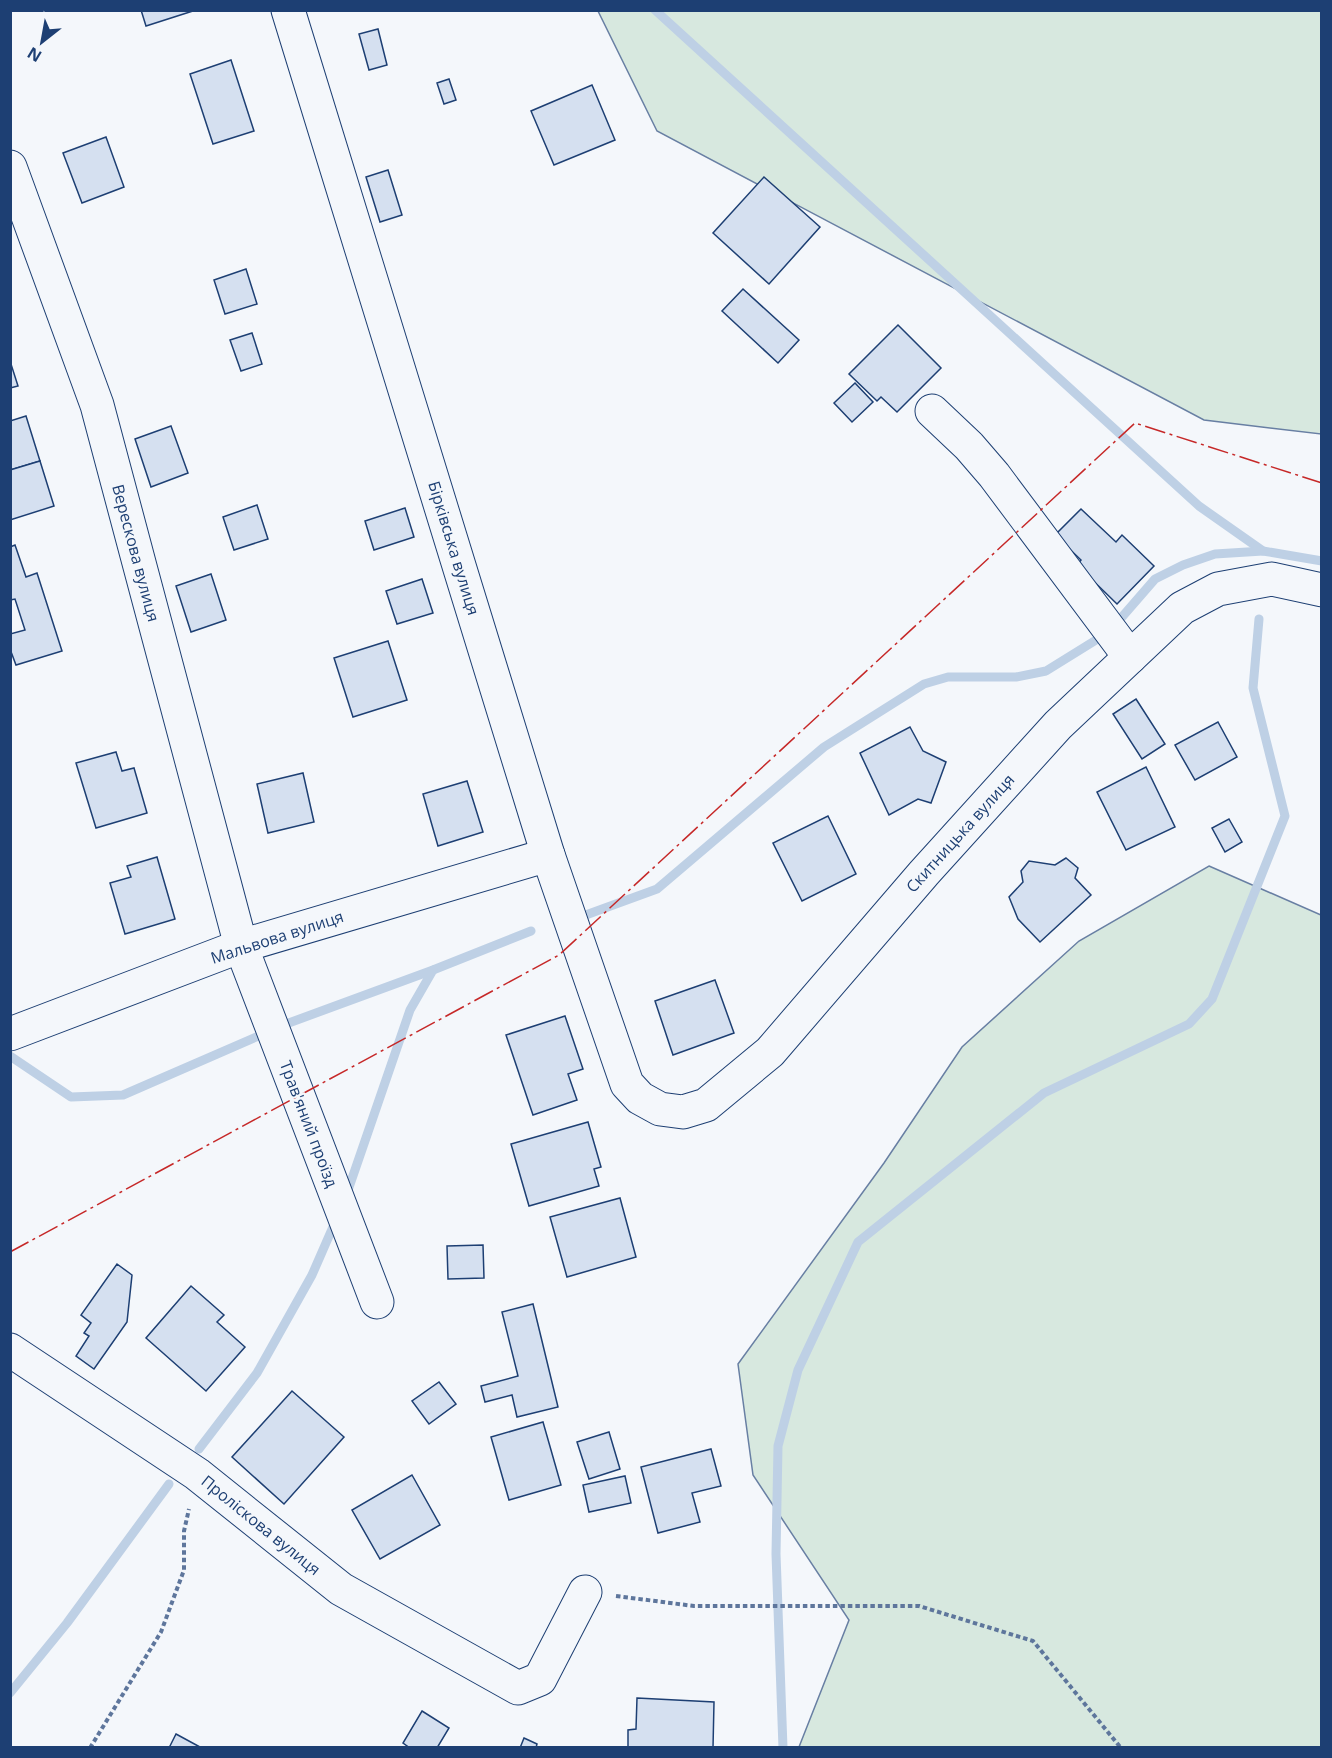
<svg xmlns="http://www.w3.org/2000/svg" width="1332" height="1758" viewBox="0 0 1332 1758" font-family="'Open Sans',sans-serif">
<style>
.green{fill:#d7e8df;stroke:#687fa3;stroke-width:1.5}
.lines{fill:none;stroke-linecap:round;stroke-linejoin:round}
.stream{stroke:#bed0e5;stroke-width:9}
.building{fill:#d5e0f0;stroke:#1d3f73;stroke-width:1.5}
.minor-casing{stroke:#1d3f73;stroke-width:35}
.path{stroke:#5e769c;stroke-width:4;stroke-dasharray:4.5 3;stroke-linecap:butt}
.minor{stroke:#f4f7fb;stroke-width:33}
.power{stroke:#c62828;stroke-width:1.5;stroke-dasharray:21 4.5 3 4.5;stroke-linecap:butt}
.labels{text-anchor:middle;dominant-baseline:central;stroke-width:4.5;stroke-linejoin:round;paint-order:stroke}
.street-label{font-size:16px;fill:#1d3f73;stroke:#f4f7fb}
</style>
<rect width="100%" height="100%" fill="#f4f7fb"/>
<!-- green -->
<g class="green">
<path d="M598 11H1321V434L1204 420 657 131Z"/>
<path d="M1209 866 1321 915V1747H799L849 1620 753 1475 738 1364 884 1163 962 1047 1079 941Z"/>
</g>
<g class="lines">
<!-- stream -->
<g class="stream">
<path d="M655 10 1199 506 1263 551 1322 561"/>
<path d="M1122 617 1155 579 1183 565 1215 554 1263 551"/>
<path d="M583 916 657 889 824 747 924 684 948 677H1016L1046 671 1096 640"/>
<path d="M10 1056 71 1097 123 1095 286 1024 433 970 531 931"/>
<path d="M346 1196 410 1010 433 970"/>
<path d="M199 1449 257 1373 312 1275 336 1220"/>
<path d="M10 1693 67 1623 169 1484"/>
<path d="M783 1748 776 1554 778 1446 798 1370 858 1242 1044 1093 1189 1024 1212 999 1285 816 1253 688 1259 619"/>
</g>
</g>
<!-- building -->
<g class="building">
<path d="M141 10H196L146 26Z"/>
<path d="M378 29 387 65 369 70 359 34Z"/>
<path d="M231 60 254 131 213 144 190 74Z"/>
<path d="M449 79 456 100 444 104 437 83Z"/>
<path d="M592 85 615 140 554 165 531 111Z"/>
<path d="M106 137 124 187 82 203 63 153Z"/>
<path d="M388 170 402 215 380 222 366 177Z"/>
<path d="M764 177 820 227 769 284 713 233Z"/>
<path d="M246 269 257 304 225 314 214 280Z"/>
<path d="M743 289 799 340 778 363 722 311Z"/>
<path d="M898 325 941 368 897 412 881 397 877 401 849 374Z"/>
<path d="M252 333 262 364 241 371 230 340Z"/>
<path d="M10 361 18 386 10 388Z"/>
<path d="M855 383 873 402 852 422 834 403Z"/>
<path d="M26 416 40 461 10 470V421Z"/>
<path d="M171 426 188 473 151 487 135 439Z"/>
<path d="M40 461 54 506 10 520V470Z"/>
<path d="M257 505 268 539 234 550 223 517Z"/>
<path d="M405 508 414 537 374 550 365 521Z"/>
<path d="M1081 509 1116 542 1122 535 1154 566 1117 604 1077 565 1081 560 1055 535Z"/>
<path d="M15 545 26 577 37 573 62 651 16 665 10 649V634L25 630 15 599 10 600V547Z"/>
<path d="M211 574 226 620 191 632 176 586Z"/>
<path d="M422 579 433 613 397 624 386 591Z"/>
<path d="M388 641 407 700 353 717 334 658Z"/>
<path d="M1136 699 1165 744 1142 759 1113 714Z"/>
<path d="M1218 722 1237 757 1195 780 1175 745Z"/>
<path d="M910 727 923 751 946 762 931 803 918 799 889 815 860 753Z"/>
<path d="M116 752 122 771 134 768 147 813 96 828 76 763Z"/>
<path d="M1146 767 1175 827 1126 850 1097 792Z"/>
<path d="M303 773 314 822 268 833 257 784Z"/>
<path d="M467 781 483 832 438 846 423 794Z"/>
<path d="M828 816 856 874 802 901 773 843Z"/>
<path d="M1229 819 1242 842 1225 852 1212 828Z"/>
<path d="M157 857 175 919 125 934 110 883 131 877 127 866Z"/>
<path d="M1066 858 1078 868 1075 878 1091 895 1040 942 1018 919 1009 897 1023 882 1021 871 1029 861 1055 865Z"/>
<path d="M715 980 734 1033 673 1055 655 1001Z"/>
<path d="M565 1016 583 1069 568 1074 577 1100 533 1115 506 1035Z"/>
<path d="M588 1122 601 1167 594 1169 599 1186 529 1206 511 1144Z"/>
<path d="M620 1198 636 1257 567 1277 550 1217Z"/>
<path d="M483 1245 484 1278 448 1279 447 1246Z"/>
<path d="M117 1264 132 1275 127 1322 94 1369 76 1356 89 1336 84 1333 91 1323 81 1315Z"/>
<path d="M191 1286 224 1315 217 1322 245 1347 206 1391 146 1338Z"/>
<path d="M533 1304 558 1407 517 1417 512 1395 485 1402 481 1386 518 1376 502 1312Z"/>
<path d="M439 1382 456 1404 429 1424 412 1401Z"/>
<path d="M292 1391 344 1437 284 1504 232 1457Z"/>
<path d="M543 1422 561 1485 509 1500 491 1437Z"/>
<path d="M609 1432 620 1469 589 1479 577 1442Z"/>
<path d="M711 1449 721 1486 692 1493 700 1522 658 1533 641 1467Z"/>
<path d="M412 1475 440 1525 380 1559 352 1510Z"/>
<path d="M625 1476 631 1503 589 1512 583 1485Z"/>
<path d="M637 1698 714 1702 713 1748H628V1730L636 1729Z"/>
<path d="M422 1711 449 1728 437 1748H410L403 1743Z"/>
<path d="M176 1734 200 1747V1748H169Z"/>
<path d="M524 1738 537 1744 536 1748H520Z"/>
</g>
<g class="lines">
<!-- minor casing -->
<g class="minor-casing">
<g id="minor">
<path d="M288 10 548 855 627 1084 640 1098 660 1109 683 1112 706 1105 770 1052 924 873 1058 725 1182 608 1218 589 1272 579 1322 590"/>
<path d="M10 167 97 405 241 946 377 1302"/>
<path d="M932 411 969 446 994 475 1130 657"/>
<path d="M10 1034 241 946 548 855"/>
<path d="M10 1350 197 1474 341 1589 518 1688 540 1679 585 1592"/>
</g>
</g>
<!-- path -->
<g class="path">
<path d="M616 1596 694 1606H919L1033 1641 1121 1748"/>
<path d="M90 1748 161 1632 184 1570V1531L189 1509"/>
</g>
<!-- minor -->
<use href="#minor" class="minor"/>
<!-- power -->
<path class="power" d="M10 1252 559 955 1135 423 1322 483"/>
</g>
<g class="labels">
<!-- street labels -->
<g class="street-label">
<text transform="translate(454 548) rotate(73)">Бірківська вулиця</text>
<text transform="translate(136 553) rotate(75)">Верескова вулиця</text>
<text transform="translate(960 833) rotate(-48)">Скитницька вулиця</text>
<text transform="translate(277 937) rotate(-18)">Мальвова вулиця</text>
<text transform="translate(309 1124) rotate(69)">Трав'яний проїзд</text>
<text transform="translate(261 1525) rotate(39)">Проліскова вулиця</text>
</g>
</g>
<!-- border -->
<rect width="1332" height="1758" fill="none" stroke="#1d3f73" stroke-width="24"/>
<!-- north arrow -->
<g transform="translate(42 42) rotate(211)" stroke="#f4f7fb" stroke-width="4.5" paint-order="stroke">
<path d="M0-4.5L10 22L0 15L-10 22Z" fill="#1d3f73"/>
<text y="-9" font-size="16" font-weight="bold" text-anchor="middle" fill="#1d3f73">N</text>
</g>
</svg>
